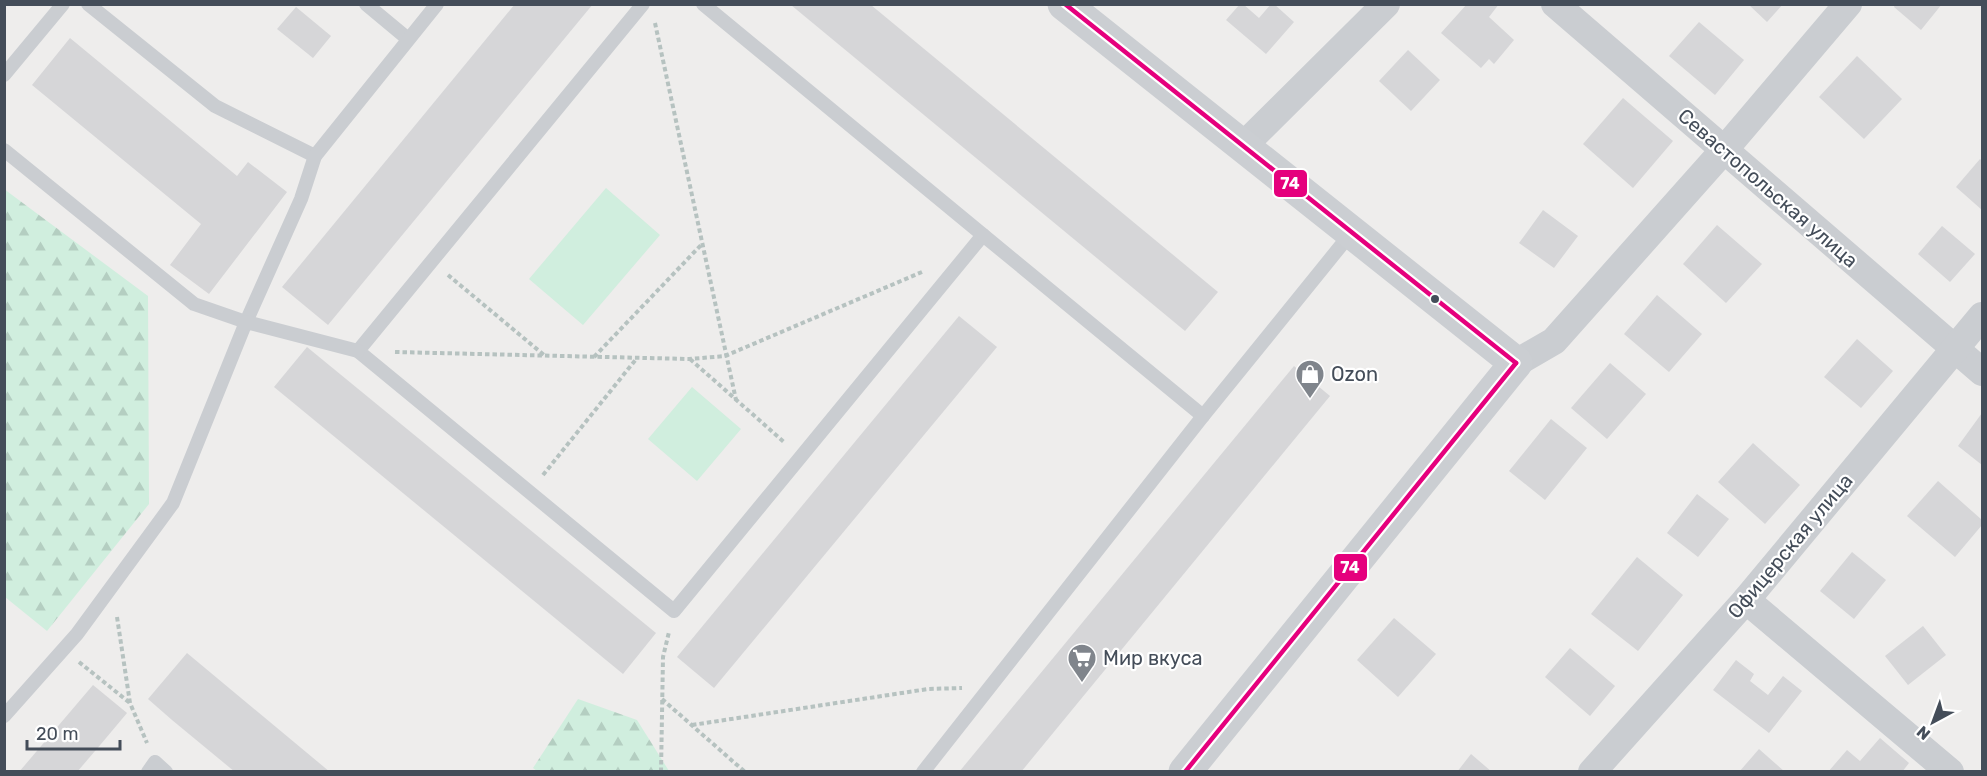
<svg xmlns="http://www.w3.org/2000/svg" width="1987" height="776" viewBox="0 0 1987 776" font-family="Rubik,sans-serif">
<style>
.forest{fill:url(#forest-firs)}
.pitch{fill:#d0eede}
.building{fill:#d6d6d8}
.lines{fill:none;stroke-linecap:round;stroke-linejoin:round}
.path{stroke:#b6c2c0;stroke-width:4;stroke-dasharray:4.5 3;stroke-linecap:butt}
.lane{stroke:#cacdd1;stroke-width:14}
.street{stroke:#cacdd1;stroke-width:28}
.secondary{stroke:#cbced2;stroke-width:33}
.bus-1-casing{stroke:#fff;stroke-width:9}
.bus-1{stroke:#e5007d;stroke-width:4.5}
.bus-dot{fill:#444d59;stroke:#fff;stroke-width:2}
.labels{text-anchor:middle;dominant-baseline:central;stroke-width:4.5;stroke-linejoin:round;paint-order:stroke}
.street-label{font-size:20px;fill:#444d59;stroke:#fff}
.poi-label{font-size:20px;fill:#444d59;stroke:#fff;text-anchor:start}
.line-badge{stroke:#fff;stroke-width:2}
.badge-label{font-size:16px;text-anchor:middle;font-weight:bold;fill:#fff}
</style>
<defs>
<pattern id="forest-firs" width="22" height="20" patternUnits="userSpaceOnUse" patternTransform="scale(1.5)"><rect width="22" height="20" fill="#d0eede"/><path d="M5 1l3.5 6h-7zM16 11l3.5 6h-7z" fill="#b4cec1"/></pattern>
</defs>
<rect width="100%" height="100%" fill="#eeedec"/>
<!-- forest -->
<g class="forest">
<path d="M4 189 148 296 149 504 47 631 5 597Z"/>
<path d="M578 699 637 720 669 771H537L533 768Z"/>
</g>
<!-- pitch -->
<g class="pitch">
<path d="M606 188 660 235 583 325 529 279Z"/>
<path d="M692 387 741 429 697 481 648 439Z"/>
</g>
<!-- building -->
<g class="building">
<path d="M515 4H593L328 325 282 287Z"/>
<path d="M1240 4H1243L1259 18 1271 4H1274L1294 22 1266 54 1226 20Z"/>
<path d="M1467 4H1499L1489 17 1514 40 1494 64 1489 59 1481 68 1441 33Z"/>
<path d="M1748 4H1783L1767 22Z"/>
<path d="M1895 4H1942L1921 30 1894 7Z"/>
<path d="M791 5H871L1218 292 1185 331Z"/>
<path d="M296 7 331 36 313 58 277 29Z"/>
<path d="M1699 22 1744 60 1715 95 1669 56Z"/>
<path d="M70 38 237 176 248 162 287 192 209 294 170 265 201 224 32 85Z"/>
<path d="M1408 50 1440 80 1411 111 1379 81Z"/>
<path d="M1857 56 1902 99 1864 139 1819 97Z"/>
<path d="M1623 98 1673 141 1633 188 1583 144Z"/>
<path d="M1980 159 1982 161V210L1956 187Z"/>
<path d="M1543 210 1578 236 1554 268 1519 243Z"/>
<path d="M1717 225 1762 264 1726 303 1683 264Z"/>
<path d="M1942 226 1975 254 1950 282 1918 254Z"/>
<path d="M1657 295 1702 334 1669 372 1624 334Z"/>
<path d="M959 316 997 347 714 688 677 657Z"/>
<path d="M1857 339 1893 371 1861 408 1824 377Z"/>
<path d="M307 347 656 633 623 674 274 387Z"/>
<path d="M1610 363 1646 394 1607 439 1571 408Z"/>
<path d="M1294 366 1330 396 1021 772H959Z"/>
<path d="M1982 413V465L1958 446Z"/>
<path d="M1551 419 1587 448 1545 500 1509 471Z"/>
<path d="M1753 443 1800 485 1765 524 1718 482Z"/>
<path d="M1938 481 1982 520V525L1955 557 1907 516Z"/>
<path d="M1697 494 1729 519 1698 557 1667 533Z"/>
<path d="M1852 552 1886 580 1854 619 1820 591Z"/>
<path d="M1637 557 1683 595 1638 651 1591 614Z"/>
<path d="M1394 618 1436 654 1398 697 1357 660Z"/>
<path d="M1923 626 1946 655 1908 685 1885 656Z"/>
<path d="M1570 648 1615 686 1590 716 1545 677Z"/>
<path d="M187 653 330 772H235L172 720 148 699Z"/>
<path d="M1736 660 1754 674 1750 681 1768 695 1783 676 1802 691 1769 733 1713 690Z"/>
<path d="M93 685 127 713 101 744 77 772H19Z"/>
<path d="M1880 738 1909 763 1902 772H1828L1847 750 1860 761Z"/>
<path d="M1759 749 1785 772H1739Z"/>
<path d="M1471 754 1492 772H1457Z"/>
</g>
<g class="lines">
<!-- path -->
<g class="path">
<path d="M655 23 736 400"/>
<path d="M448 275 544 355"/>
<path d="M395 352 689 359 725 356 922 272"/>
<path d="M594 357 702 244"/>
<path d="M690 359 784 442"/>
<path d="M543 475 637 358"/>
<path d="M117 617 130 703 147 743"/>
<path d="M79 662 130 703"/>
<path d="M662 699 745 772"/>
<path d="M692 725 928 689 962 688"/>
<path d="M661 772 663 657 669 632"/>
</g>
<!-- lane -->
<g class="lane">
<path d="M88 4 215 106 315 156"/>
<path d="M366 4 408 39"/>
<path d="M643 4 358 351 674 611 983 235 703 4"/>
<path d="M4 75 63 4"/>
<path d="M4 150 194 304 246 322 301 199 315 156 437 4"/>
<path d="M983 235 1203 416"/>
<path d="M4 716 77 634 173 503 246 322 358 351"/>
<path d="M148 772 155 762 166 772"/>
<path d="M923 772 1203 416 1352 232"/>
</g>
<!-- street -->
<g class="street">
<path d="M1555 4 1982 372"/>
<path d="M1243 146 1386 4"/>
<path d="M1516 363 1554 341 1724 150 1848 4"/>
<path d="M1746 600 1950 772"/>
<path d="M1592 772 1746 600 1982 316"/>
</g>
<!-- secondary -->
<path class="secondary" d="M1064 4 1516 363 1185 772"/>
<!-- bus-1 casing -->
<g class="bus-1-casing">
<g id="bus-1">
<path d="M1065 4 1516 363"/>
<path d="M1185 772 1516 363"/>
</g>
</g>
<!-- bus-1 -->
<use href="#bus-1" class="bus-1"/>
</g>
<!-- icons -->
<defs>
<g id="shop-pin" transform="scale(1.5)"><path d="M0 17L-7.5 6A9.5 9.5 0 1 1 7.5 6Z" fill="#80858c" stroke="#fff"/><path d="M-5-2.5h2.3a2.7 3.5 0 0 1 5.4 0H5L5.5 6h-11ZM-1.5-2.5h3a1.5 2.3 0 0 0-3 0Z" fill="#fff"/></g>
<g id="supermarket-pin" transform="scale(1.5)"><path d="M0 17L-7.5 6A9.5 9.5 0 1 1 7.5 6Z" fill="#80858c" stroke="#fff"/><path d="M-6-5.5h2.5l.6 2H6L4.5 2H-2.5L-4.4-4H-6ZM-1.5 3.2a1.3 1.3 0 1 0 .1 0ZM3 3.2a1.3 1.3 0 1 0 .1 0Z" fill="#fff"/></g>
</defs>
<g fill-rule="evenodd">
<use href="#shop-pin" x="1310" y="374"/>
<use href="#supermarket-pin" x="1082" y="658"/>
</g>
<!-- markers -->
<circle class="bus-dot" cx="1435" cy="299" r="5"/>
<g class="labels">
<!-- street labels -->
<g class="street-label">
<text transform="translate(1768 188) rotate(41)">Севастопольская улица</text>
<text transform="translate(1790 546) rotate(-50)">Офицерская улица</text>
</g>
<!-- poi labels -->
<g class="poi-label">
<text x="1331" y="374">Ozon</text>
<text x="1103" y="658">Мир вкуса</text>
</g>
</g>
<g class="line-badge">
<rect x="1273" y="169" width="35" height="29" rx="6" fill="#e5007d"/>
<rect x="1333" y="553" width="35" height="29" rx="6" fill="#e5007d"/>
</g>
<g class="badge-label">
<text x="1290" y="189">74</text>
<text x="1350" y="573">74</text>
</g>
<!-- border -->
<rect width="1987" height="776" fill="none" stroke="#444d59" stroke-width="12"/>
<!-- north arrow -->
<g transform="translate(1933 722) rotate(221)" stroke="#ffffff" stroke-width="4.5" paint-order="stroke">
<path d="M0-4.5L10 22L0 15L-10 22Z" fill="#444d59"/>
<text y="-9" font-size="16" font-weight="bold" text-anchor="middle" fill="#444d59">N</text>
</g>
<!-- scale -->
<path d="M27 740v9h93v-9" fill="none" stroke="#444d59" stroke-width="3"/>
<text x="36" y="740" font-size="18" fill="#444d59" stroke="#ffffff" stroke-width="4.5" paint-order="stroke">20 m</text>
</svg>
